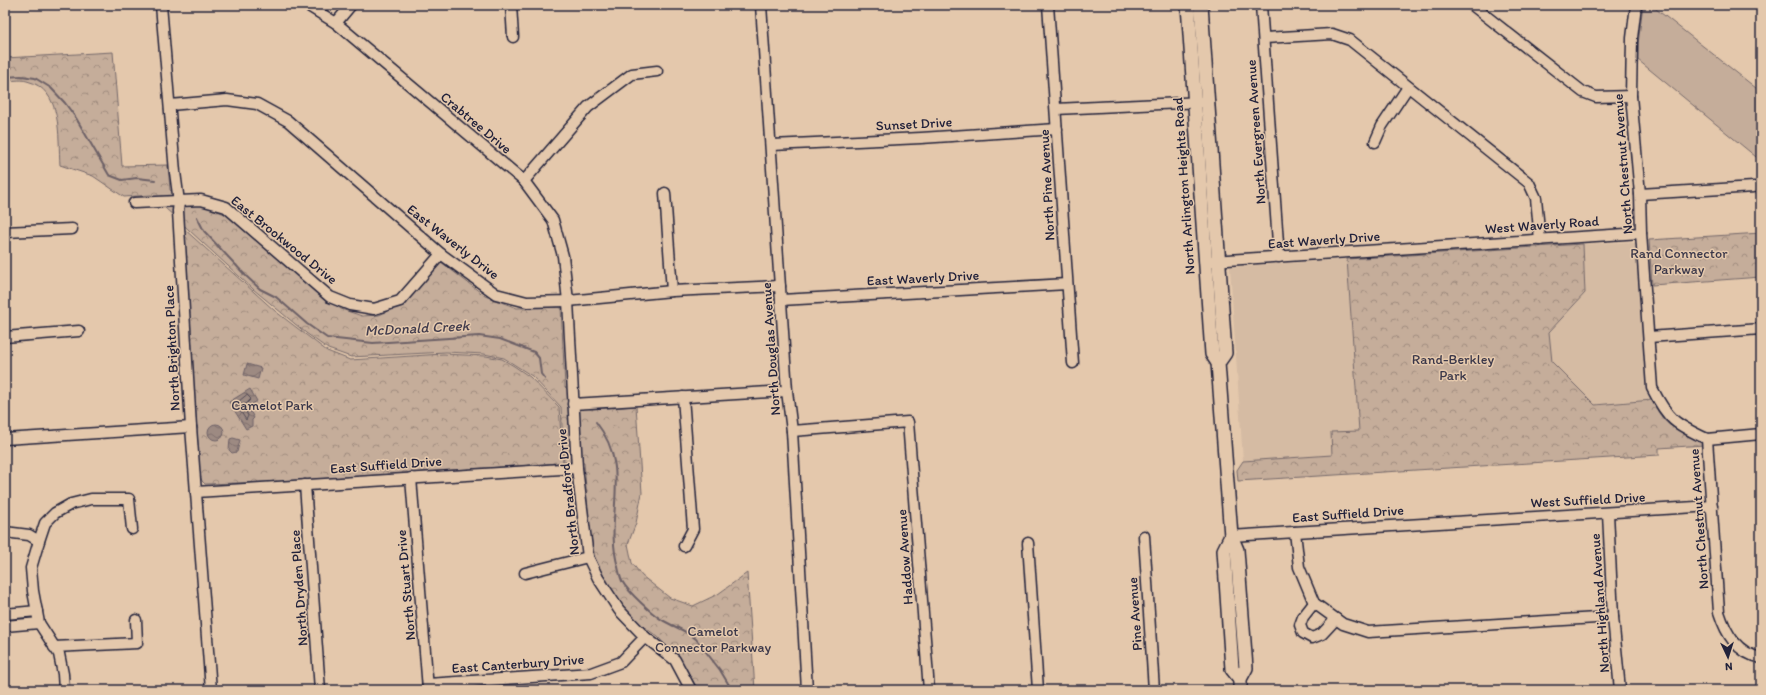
<svg xmlns="http://www.w3.org/2000/svg" width="1766" height="695" viewBox="0 0 1766 695" font-family="Itim,sans-serif">
<style>
.built{fill:#d5bba3}
.grass{fill:#c5ad9a;stroke:#74686a}
.park{fill:url(#park-crowns);stroke:#74686a}
.water{fill:url(#water-waves);stroke:#6c6066}
.lines{fill:none;stroke-linecap:round;stroke-linejoin:round}
.shore{stroke:#534c57;stroke-width:1}
.stream{stroke:#6c6066;stroke-width:2}
.minor-casing{stroke:#22223b;stroke-width:13}
.major-casing{stroke:#22223b;stroke-width:16}
.minor{stroke:#e4c8ac;stroke-width:10}
.major{stroke:#e4c8ac;stroke-width:13}
.labels{text-anchor:middle;dominant-baseline:central;stroke-width:3;stroke-linejoin:round;paint-order:stroke}
.street-label{font-size:14px;fill:#22223b;stroke:#e4c8ac}
.park-label{font-size:14px;fill:#3a3749;stroke:#e4c8ac}
.water-label{font-size:15px;font-style:italic;fill:#413c4d;stroke:#e4c8ac}
</style>
<defs>
<pattern id="park-crowns" width="20" height="18" patternUnits="userSpaceOnUse"><rect width="20" height="18" fill="#c5ad9a"/><path d="M2 6a3 3 0 1 1 6 0M12 15a3 3 0 1 1 6 0" fill="none" stroke="#a08c7f"/></pattern>
<pattern id="water-waves" width="16" height="10" patternUnits="userSpaceOnUse"><rect width="16" height="10" fill="#9d8a82"/><path d="M0 5q4-4 8 0t8 0" fill="none" stroke="#80706c"/></pattern>
</defs>
<rect width="100%" height="100%" fill="#e4c8ac"/>
<filter id="ink" filterUnits="userSpaceOnUse"><feTurbulence type="fractalNoise" baseFrequency=".025" numOctaves="2"/><feDisplacementMap in="SourceGraphic" scale="8" xChannelSelector="R" yChannelSelector="G"/><feConvolveMatrix kernelMatrix="1 2 1 2 8 2 1 2 1" color-interpolation-filters="sRGB"/></filter>
<g filter="url(#ink)">
<!-- built -->
<g class="built">
<path d="M1627 242 1635 243 1637 245 1648 387 1652 400 1595 405 1551 362 1549 332 1585 293 1583 244Z"/>
<path d="M1347 259 1359 431 1333 455 1243 461 1230 267Z"/>
</g>
<!-- grass -->
<path class="grass" d="M1643 5H1651L1761 92V161L1638 60V44Z"/>
<!-- park -->
<g class="park">
<path d="M113 52 122 166 168 165 170 190 190 206 200 204 227 215 319 293 341 309 362 316 379 315 402 305 441 262 485 296 517 308 561 307 565 387 590 409 636 406 642 493 636 523 628 544 632 563 642 576 670 598 693 606 718 594 747 573 755 690H698L684 665 674 654 658 637 640 624 613 594 595 559 589 525 584 463H564L561 407 532 376 504 358 484 354 446 352 351 357 328 349 306 333 253 289 151 195 124 197 93 176 60 165C58 136 63 90 27 81 20 79 12 81 5 81V58Z"/>
<path d="M183 228 275 311 327 351 350 360 443 354 486 356 502 359 514 366 530 377 559 407 563 463 269 482 205 484 202 481 200 475Z"/>
<path d="M1761 233V277L1652 285 1649 240Z"/>
<path d="M1583 244 1585 293 1549 332 1552 362 1595 405 1652 400C1657 410 1663 422 1673 427 1684 433 1695 436 1704 445L1659 448V455L1238 481 1237 470 1243 461 1332 455 1331 432 1359 431 1347 259Z"/>
</g>
<!-- water -->
<g class="water">
<path d="M247 364 261 368 258 379 244 375Z"/>
<path d="M250 389 257 401 248 407 254 418 252 420V426L246 429 229 402Z"/>
<circle cx="216" cy="432" r="8"/>
<path d="M233 438 240 440 237 452 232 453 229 450 230 439Z"/>
</g>
<g class="lines">
<!-- shore -->
<path class="shore" d="M247 395 251 399 244 406 248 416 246 420 236 404Z"/>
<!-- stream -->
<g class="stream">
<path d="M5 77 21 76 35 78 51 88 65 103 76 118 109 175 122 180 137 178 155 180"/>
<path d="M197 217 204 231 246 276 260 289 276 297 307 324 327 338 373 343 479 336 500 339 534 352 539 358 541 374 545 379"/>
<path d="M596 422C634 470 603 516 618 567 619 571 620 577 622 581 628 592 654 616 664 621 675 627 687 631 696 639L720 670 732 690"/>
</g>
<!-- minor casing -->
<g class="minor-casing">
<g id="minor">
<path d="M161 5 175 172 179 202 178 211 191 427 211 690"/>
<path d="M307 5 336 23 524 181 553 220 563 256 568 301 577 468 588 557 598 578 619 610 645 637 675 660 691 690"/>
<path d="M511 5 513 37"/>
<path d="M761 5 787 391 792 431 807 690"/>
<path d="M1048 5 1073 363"/>
<path d="M1261 5 1279 257"/>
<path d="M1472 5 1583 92 1596 97 1631 96"/>
<path d="M1636 5 1632 38 1631 96 1640 194 1641 233 1652 388C1668 420 1675 424 1707 439L1719 612C1726 634 1737 653 1761 658"/>
<path d="M336 23 351 5"/>
<path d="M1264 38 1332 34 1350 40 1529 183 1536 198 1540 240"/>
<path d="M170 105 227 100 257 104 288 121 441 254 496 294 527 302 568 301 672 291 780 286"/>
<path d="M1056 109 1202 102"/>
<path d="M1375 142 1382 126 1408 87"/>
<path d="M772 145 921 138 1057 129"/>
<path d="M524 181 588 107 632 74 657 71"/>
<path d="M665 193 672 291"/>
<path d="M1640 194 1754 187"/>
<path d="M134 203 201 200 226 207 330 297 350 305 374 309 400 301 441 254"/>
<path d="M5 232 72 229"/>
<path d="M1212 261 1641 233"/>
<path d="M781 300 1067 284"/>
<path d="M5 337 79 331"/>
<path d="M1649 337 1761 329"/>
<path d="M683 397 693 529 684 546"/>
<path d="M573 404 787 391"/>
<path d="M792 431 908 422 929 690"/>
<path d="M5 439 191 427"/>
<path d="M1707 439 1761 434"/>
<path d="M411 478 428 689"/>
<path d="M305 485 320 690"/>
<path d="M196 492 577 468"/>
<path d="M1608 513 1613 617 1620 690"/>
<path d="M5 532 29 535 39 541"/>
<path d="M1295 532 1299 567 1314 603 1343 624 1368 632 1613 617"/>
<path d="M1144 536 1154 690"/>
<path d="M1231 536 1712 506"/>
<path d="M1028 543 1038 690"/>
<path d="M525 573 588 557"/>
<path d="M1314 603 1303 617 1300 625 1303 633 1312 638 1322 634 1336 619"/>
<path d="M5 614 37 611"/>
<path d="M5 626 39 623"/>
<path d="M54 647 137 643 136 620"/>
<path d="M428 684 591 673 621 662 645 637"/>
<path d="M64 690 63 674 59 654 39 623 33 591 31 568 39 541 45 523 55 513 71 504 91 499H129L132 529"/>
</g>
</g>
<!-- major casing -->
<g class="major-casing">
<g id="major">
<path d="M1188 5 1212 354 1218 363 1231 536 1237 550 1246 668 1240 679V690"/>
<path d="M1201 5 1225 353 1218 363"/>
<path d="M1231 536 1224 550 1232 669 1240 679"/>
</g>
</g>
<!-- minor -->
<use href="#minor" class="minor"/>
<!-- major -->
<use href="#major" class="major"/>
</g>
</g>
<g class="labels">
<!-- street labels -->
<g class="street-label">
<text transform="translate(476 123) rotate(40)">Crabtree Drive</text>
<text transform="translate(914 124) rotate(-3)">Sunset Drive</text>
<text transform="translate(1256 132) rotate(-94)">North Evergreen Avenue</text>
<text transform="translate(1623 164) rotate(-94)">North Chestnut Avenue</text>
<text transform="translate(1047 185) rotate(-93)">North Pine Avenue</text>
<text transform="translate(1184 186) rotate(-94)">North Arlington Heights Road</text>
<text transform="translate(1542 225) rotate(-4)">West Waverly Road</text>
<text transform="translate(284 240) rotate(39)">East Brookwood Drive</text>
<text transform="translate(1324 240) rotate(-4)">East Waverly Drive</text>
<text transform="translate(453 242) rotate(38)">East Waverly Drive</text>
<text transform="translate(923 278) rotate(-3)">East Waverly Drive</text>
<text transform="translate(172 348) rotate(-93)">North Brighton Place</text>
<text transform="translate(771 349) rotate(-94)">North Douglas Avenue</text>
<text transform="translate(386 465) rotate(-4)">East Suffield Drive</text>
<text transform="translate(568 492) rotate(-96)">North Bradford Drive</text>
<text transform="translate(1588 500) rotate(-3)">West Suffield Drive</text>
<text transform="translate(1348 514) rotate(-4)">East Suffield Drive</text>
<text transform="translate(1699 519) rotate(-94)">North Chestnut Avenue</text>
<text transform="translate(905 557) rotate(-94)">Haddow Avenue</text>
<text transform="translate(406 585) rotate(-95)">North Stuart Drive</text>
<text transform="translate(299 588) rotate(-94)">North Dryden Place</text>
<text transform="translate(1600 603) rotate(-94)">North Highland Avenue</text>
<text transform="translate(1135 614) rotate(-94)">Pine Avenue</text>
<text transform="translate(518 664) rotate(-4)">East Canterbury Drive</text>
</g>
<!-- park labels -->
<g class="park-label">
<text x="1679" y="253">Rand Connector<tspan x="1679" dy="16">Parkway</tspan></text>
<text x="1453" y="359">Rand-Berkley<tspan x="1453" dy="16">Park</tspan></text>
<text x="272" y="405">Camelot Park</text>
<text x="713" y="631">Camelot<tspan x="713" dy="16">Connector Parkway</tspan></text>
</g>
<!-- water labels -->
<g class="water-label">
<text transform="translate(417 328) rotate(-3)">McDonald Creek</text>
</g>
</g>
<!-- margin -->
<rect width="1766" height="695" fill="none" stroke="#e4c8ac" stroke-width="20"/>
<rect x="10" y="10" width="1746" height="675" fill="none" stroke="#22223b" stroke-width="1.5" filter="url(#ink)"/>
<!-- north arrow -->
<g transform="translate(1728 657) rotate(176)" stroke="#e4c8ac" stroke-width="3" paint-order="stroke">
<path d="M0-3L7 15L0 10L-7 15Z" fill="#22223b"/>
<text y="-6" font-size="11" font-weight="bold" text-anchor="middle" fill="#22223b">N</text>
</g>
</svg>
